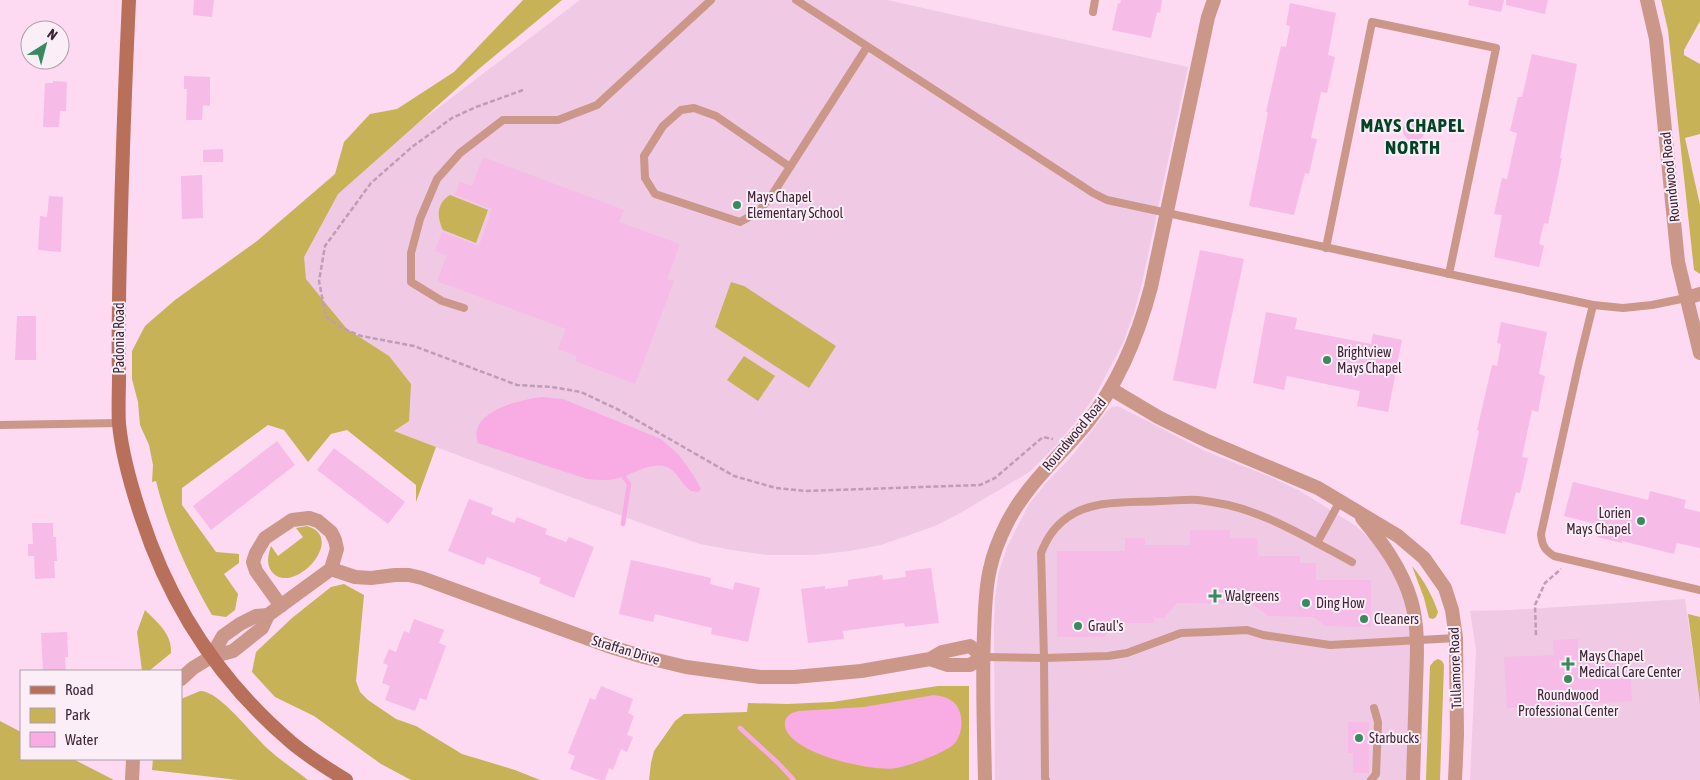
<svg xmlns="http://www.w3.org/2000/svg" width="1700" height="780" viewBox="0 0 1700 780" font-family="'Asap Condensed',sans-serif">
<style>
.built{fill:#f0c9e5}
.green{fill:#c7b257}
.water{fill:#f9abe4}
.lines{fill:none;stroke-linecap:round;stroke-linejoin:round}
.stream{stroke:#f9abe4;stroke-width:4.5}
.building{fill:#f6bbe6}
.path{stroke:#bd9eb4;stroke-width:2.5;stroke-dasharray:5 2.5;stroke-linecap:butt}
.service{stroke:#ca9789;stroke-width:8}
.minor{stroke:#ca9789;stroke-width:14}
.tertiary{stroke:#ca9789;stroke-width:14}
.secondary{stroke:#b9705b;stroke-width:14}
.poi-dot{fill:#378b5e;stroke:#fbeef7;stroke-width:2}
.labels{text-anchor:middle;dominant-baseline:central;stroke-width:4;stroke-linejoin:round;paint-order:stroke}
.street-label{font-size:14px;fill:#3c2636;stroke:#fbeef7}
.poi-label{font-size:14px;fill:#3c2636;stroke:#fbeef7;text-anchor:start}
.district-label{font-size:19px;font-weight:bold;letter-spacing:1px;fill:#014325;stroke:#fbeef7}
</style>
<rect width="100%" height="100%" fill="#fdd9f2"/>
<!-- built -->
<g class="built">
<path d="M580 0H887L1188 67 1142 283 1134 313 1123 343 1096 394 1082 414 1057 444 1031 471 962 512 935 526 881 545 850 551 813 555H767L732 550 700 544 660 530 371 423 136 349 413 127Z"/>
<path d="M1118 406 1205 451 1273 478 1300 491 1356 526 1372 541 1385 557 1403 594 1410 618 1411 667 1407 780H995L994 626 995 598 999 571 1007 547 1029 504 1045 484 1071 457 1107 411 1112 407Z"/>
<path d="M1685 599 1700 703V780H1470L1476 650 1470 611 1512 610Z"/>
</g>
<!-- green -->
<g class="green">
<path d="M523 0H562L480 68 338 194 304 257 306 279 327 305 347 329 389 356 411 384 409 421 394 431 436 447 416 502V485L347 430 331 434 308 462 284 430 268 425 182 488V505L216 552 239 554V563L224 574 238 594 235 610 226 617 212 615C187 572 168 529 156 481L152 482 153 465 149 445 140 425 138 402 132 379V351L145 326 175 300 257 241 335 174 344 142 370 114 397 109 454 72Z"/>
<path d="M1661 0H1700V21L1684 50V55L1700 64V134L1685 138 1700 205V274L1694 270 1668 30Z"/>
<path d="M450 195 488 210 476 243 443 230C436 216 437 203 450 195Z"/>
<path d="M731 282 744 286 836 346 809 388 715 327Z"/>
<path d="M744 356 775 376 758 401 727 380Z"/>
<path d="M307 526C348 538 293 597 272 572 266 564 268 555 271 546L278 556 303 537 296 528Z"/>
<path d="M1412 566C1424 580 1432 595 1438 612L1436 617 1433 619 1429 618 1424 598Z"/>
<path d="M344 584 364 595 356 681 360 692 368 700 396 719 416 726 462 754 515 770 540 780H411L381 764 314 716 275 697 252 672 256 652 292 618 331 587Z"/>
<path d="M145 610C158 623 172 634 171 653L149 671H142L137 632Z"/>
<path d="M1688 614 1700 617V703Z"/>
<path d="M1438 659 1442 661 1444 665 1440 780H1426L1430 666 1434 661Z"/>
<path d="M938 686H969V780H649L651 763 654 751 675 721 684 714 747 712 748 703 787 704 832 702Z"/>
<path d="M200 691C219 690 253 736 268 749 280 760 295 770 308 780H238L152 770 153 759H181V699Z"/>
<path d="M0 721 21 732V759H73L114 780H0Z"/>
</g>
<!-- water -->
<g class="water">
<path d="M542 397 563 399 661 439 679 455 694 476 701 489 698 492 691 491C682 485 678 473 669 468 653 460 634 474 619 478 609 481 598 480 587 479L478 443C467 411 520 400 542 397Z"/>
<path d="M934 695C940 696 947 697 952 701 965 710 964 735 953 745 942 754 911 765 897 768 874 773 781 752 785 722 786 715 793 712 799 711L864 707Z"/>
</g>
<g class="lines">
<!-- stream -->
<g class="stream">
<path d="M621 473 629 484 623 524"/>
<path d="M740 728 778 763 794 780"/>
</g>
</g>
<!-- building -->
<g class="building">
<path d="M194 0H214L212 17 193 15Z"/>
<path d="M1121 0H1162L1160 13 1157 12 1151 38 1112 30 1118 3 1120 4Z"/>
<path d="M1469 0H1504L1501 12 1468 5Z"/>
<path d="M1506 0H1548L1545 14 1506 5Z"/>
<path d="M1290 3 1336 13 1328 55 1335 57 1327 93 1321 92 1311 138 1317 139 1309 174 1305 173 1294 215 1249 206 1268 112H1266L1281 46 1286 47 1290 26 1286 25Z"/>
<path d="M1532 54 1577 64 1560 158H1562L1548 224 1544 223 1539 244 1544 246 1539 267 1494 257 1502 215 1494 214 1502 178 1507 179 1517 133 1510 131 1518 97H1522Z"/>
<path d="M184 76 210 77V106L203 105 202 120H186L187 89H184Z"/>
<path d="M53 81 67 82 66 111H60L59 127H43L45 83H53Z"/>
<circle cx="1414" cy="130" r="11"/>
<path d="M223 149V162H203V150Z"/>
<path d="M483 157 624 210 619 222 680 244 667 279 674 281 635 384 575 361 577 356 558 349 566 329 437 281 447 255 435 251 442 232 479 246 492 209 455 195 460 182 472 186Z"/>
<path d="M202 175 203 218 182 219 181 176Z"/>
<path d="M49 196 63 197 61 252 38 250 40 216 47 217Z"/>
<path d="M1200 250 1244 259 1216 389 1173 380Z"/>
<path d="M1266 312 1297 318 1295 329 1371 344 1373 334 1402 340 1388 412 1357 406 1360 391 1287 376 1284 390 1253 383Z"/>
<path d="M17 316H36V360H15Z"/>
<path d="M1501 322 1547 332 1539 374 1545 376 1538 412 1532 410 1522 457 1528 458 1520 493 1516 492 1505 534 1460 524 1479 431 1477 430 1492 365 1497 366 1501 344 1497 343Z"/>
<path d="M277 441 295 465 211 530 193 506Z"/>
<path d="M334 448 405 502 388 524 317 470Z"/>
<path d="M1573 482 1648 500 1650 491 1686 500 1684 508 1700 512V548L1677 543 1674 554 1622 541V543L1597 537 1600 525 1564 516Z"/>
<path d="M469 499 493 508 491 514 514 523 517 517 547 529 545 534 566 542 569 537 594 547 574 598 539 583 541 578 487 557 484 565 448 551Z"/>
<path d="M32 523H53V537H56L57 561H54L55 578 35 579 34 556H28V544H33Z"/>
<path d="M1190 530H1230V538H1257L1258 556H1300V563H1316V580H1371V627L1325 626 1314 617 1268 616 1253 604 1177 603 1164 618H1154V623H1116L1104 637H1057V551H1125V538H1145V545H1190Z"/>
<path d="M631 560 711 578 710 584 733 590 735 582 760 588 748 642 711 634 712 628 655 614 653 622 619 614Z"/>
<path d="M931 568 939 623 905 627 904 623 843 631 844 639 808 643 801 589 825 586V589L848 586V580L882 575 883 580 906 577 905 571Z"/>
<path d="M414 619 444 630 439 643 446 646 426 700 420 698 415 711 385 700 390 686 382 683 388 665 383 663 389 649 396 652 404 631 409 633Z"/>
<path d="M67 632 68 657H65L66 671H43L41 633Z"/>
<path d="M1578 639V653L1629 650 1632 701 1581 704 1582 711 1558 712 1557 705 1507 708 1504 657 1554 655 1553 640Z"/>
<path d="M601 686 633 699 628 713 634 716 627 735 633 737 627 752 621 749 613 770 609 768 605 780H599L570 769 575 756 568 753 590 698 595 700Z"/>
<path d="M1348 722H1369V773H1353V753H1348Z"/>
</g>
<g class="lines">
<!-- path -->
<g class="path">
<path d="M523 90 476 107 452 118 412 147 371 183 325 246 319 281 326 317 342 328 361 336 414 346 517 385 552 387 581 392 619 410 734 476 776 488 805 491 980 485 995 478 1043 437 1053 439"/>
<path d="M1536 635 1535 605 1545 583 1561 569"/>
</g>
<!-- service -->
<g class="service">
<path d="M796 0 1093 193 1107 200 1593 305 1623 308 1652 305 1686 298"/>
<path d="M1093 12 1095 0"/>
<path d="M790 167 716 116 694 108 681 110 663 126 644 156 645 178 655 194 740 222 758 212 772 195 867 47"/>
<path d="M1326 248 1372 22 1496 48 1449 274"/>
<path d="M1593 305 1579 362 1541 534C1542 546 1545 550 1554 556L1700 590"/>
<path d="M464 308 442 301 411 282V253L420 219 437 179 460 153 503 120H558L597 105 711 0"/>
<path d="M0 425 119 423"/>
<path d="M1317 543 1340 501"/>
<path d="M983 657 1044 658 1108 656 1127 653 1181 633 1208 632 1247 630 1263 635 1330 645 1456 638"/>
<path d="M1046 780 1045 778 1044 658 1041 553C1047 538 1054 527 1068 517 1094 499 1130 503 1160 501 1172 501 1186 499 1198 500 1208 501 1218 503 1228 505 1271 515 1313 541 1352 562"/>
<path d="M1371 780 1376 774 1378 722 1374 708"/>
</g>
<!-- minor -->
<g class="minor">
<path d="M1647 0 1656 39 1678 262 1700 353"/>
<path d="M1686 298 1700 294"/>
<path d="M1111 389 1158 417 1207 441 1318 488 1398 536 1424 558 1445 588 1452 610 1456 638 1457 735 1455 780"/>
<path d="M1362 518C1382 542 1402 569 1411 600 1419 627 1417 656 1416 684 1415 716 1414 748 1413 780"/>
<path d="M331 569 355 577 371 578 395 575H409L422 578 608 646 644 657 686 667 760 677H794L861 671 930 659 942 652 970 646 983 657 970 665H948L930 659"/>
<path d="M211 657 233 651 262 628 268 615 331 569 337 549 335 540 331 532 318 521 309 518 292 520 265 538 256 553 253 562 256 571 281 606"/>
<path d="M211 657 223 636 240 624 256 616 268 615"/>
<path d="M985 780C984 731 982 682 984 633 985 612 985 589 990 569 993 554 1000 537 1007 523 1027 484 1060 456 1087 423 1119 383 1138 336 1151 287L1208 17 1214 0"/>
</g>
<!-- tertiary -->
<g class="tertiary">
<path d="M181 679 193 668 211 657"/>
<path d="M132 780 133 759"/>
</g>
<!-- secondary -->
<path class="secondary" d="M129 0C125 84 122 167 120 251 119 293 118 334 119 376 119 392 118 408 119 424 122 455 131 486 141 516 170 606 220 682 292 743 309 757 328 769 346 780"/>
</g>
<!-- markers -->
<g class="poi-dot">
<circle cx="737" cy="205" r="5"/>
<circle cx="1327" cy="360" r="5"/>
<circle cx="1641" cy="521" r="5"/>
<path d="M1212.5 588.5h5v5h5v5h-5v5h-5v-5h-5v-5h5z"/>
<circle cx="1306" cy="603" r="5"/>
<circle cx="1364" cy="619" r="5"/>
<circle cx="1078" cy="626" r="5"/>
<path d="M1565.5 656.5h5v5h5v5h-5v5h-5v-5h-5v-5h5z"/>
<circle cx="1568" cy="679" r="5"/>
<circle cx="1359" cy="738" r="5"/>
</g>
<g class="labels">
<!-- street labels -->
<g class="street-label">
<text transform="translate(1670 177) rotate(-96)">Roundwood Road</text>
<text transform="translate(119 338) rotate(-90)">Padonia Road</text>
<text transform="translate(1074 434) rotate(-50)">Roundwood Road</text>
<text transform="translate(626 650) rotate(17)">Straffan Drive</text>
<text transform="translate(1455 668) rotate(-92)">Tullamore Road</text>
</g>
<!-- poi labels -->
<g class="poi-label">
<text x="747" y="197">Mays Chapel<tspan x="747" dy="16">Elementary School</tspan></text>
<text x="1337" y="352">Brightview<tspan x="1337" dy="16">Mays Chapel</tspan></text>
<text x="1631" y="513" text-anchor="end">Lorien<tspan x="1631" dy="16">Mays Chapel</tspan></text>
<text x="1225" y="596">Walgreens</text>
<text x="1316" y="603">Ding How</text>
<text x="1374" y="619">Cleaners</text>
<text x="1088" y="626">Graul's</text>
<text x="1579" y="656">Mays Chapel<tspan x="1579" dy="16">Medical Care Center</tspan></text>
<text x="1568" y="695" text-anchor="middle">Roundwood<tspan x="1568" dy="16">Professional Center</tspan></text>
<text x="1369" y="738">Starbucks</text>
</g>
<!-- district labels -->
<g class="district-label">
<text x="1413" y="125">MAYS CHAPEL<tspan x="1413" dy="22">NORTH</tspan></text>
</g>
</g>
<!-- legend -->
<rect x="20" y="670" width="162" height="90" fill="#fbeef7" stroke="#af9eaa"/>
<rect x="30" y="686" width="25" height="8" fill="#b9705b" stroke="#af9eaa"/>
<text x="65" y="695" font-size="15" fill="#3c2636">Road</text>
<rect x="30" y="708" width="25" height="15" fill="#c7b257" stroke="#af9eaa"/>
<text x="65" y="720" font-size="15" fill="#3c2636">Park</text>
<rect x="30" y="732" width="25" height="15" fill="#f9abe4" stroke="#af9eaa"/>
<text x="65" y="745" font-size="15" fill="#3c2636">Water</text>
<!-- north arrow -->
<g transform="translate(45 45) rotate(36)"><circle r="24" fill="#fbeef7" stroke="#af9eaa"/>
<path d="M0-4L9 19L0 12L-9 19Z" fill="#378b5e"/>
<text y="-8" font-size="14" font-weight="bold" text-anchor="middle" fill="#3c2636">N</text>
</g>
</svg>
